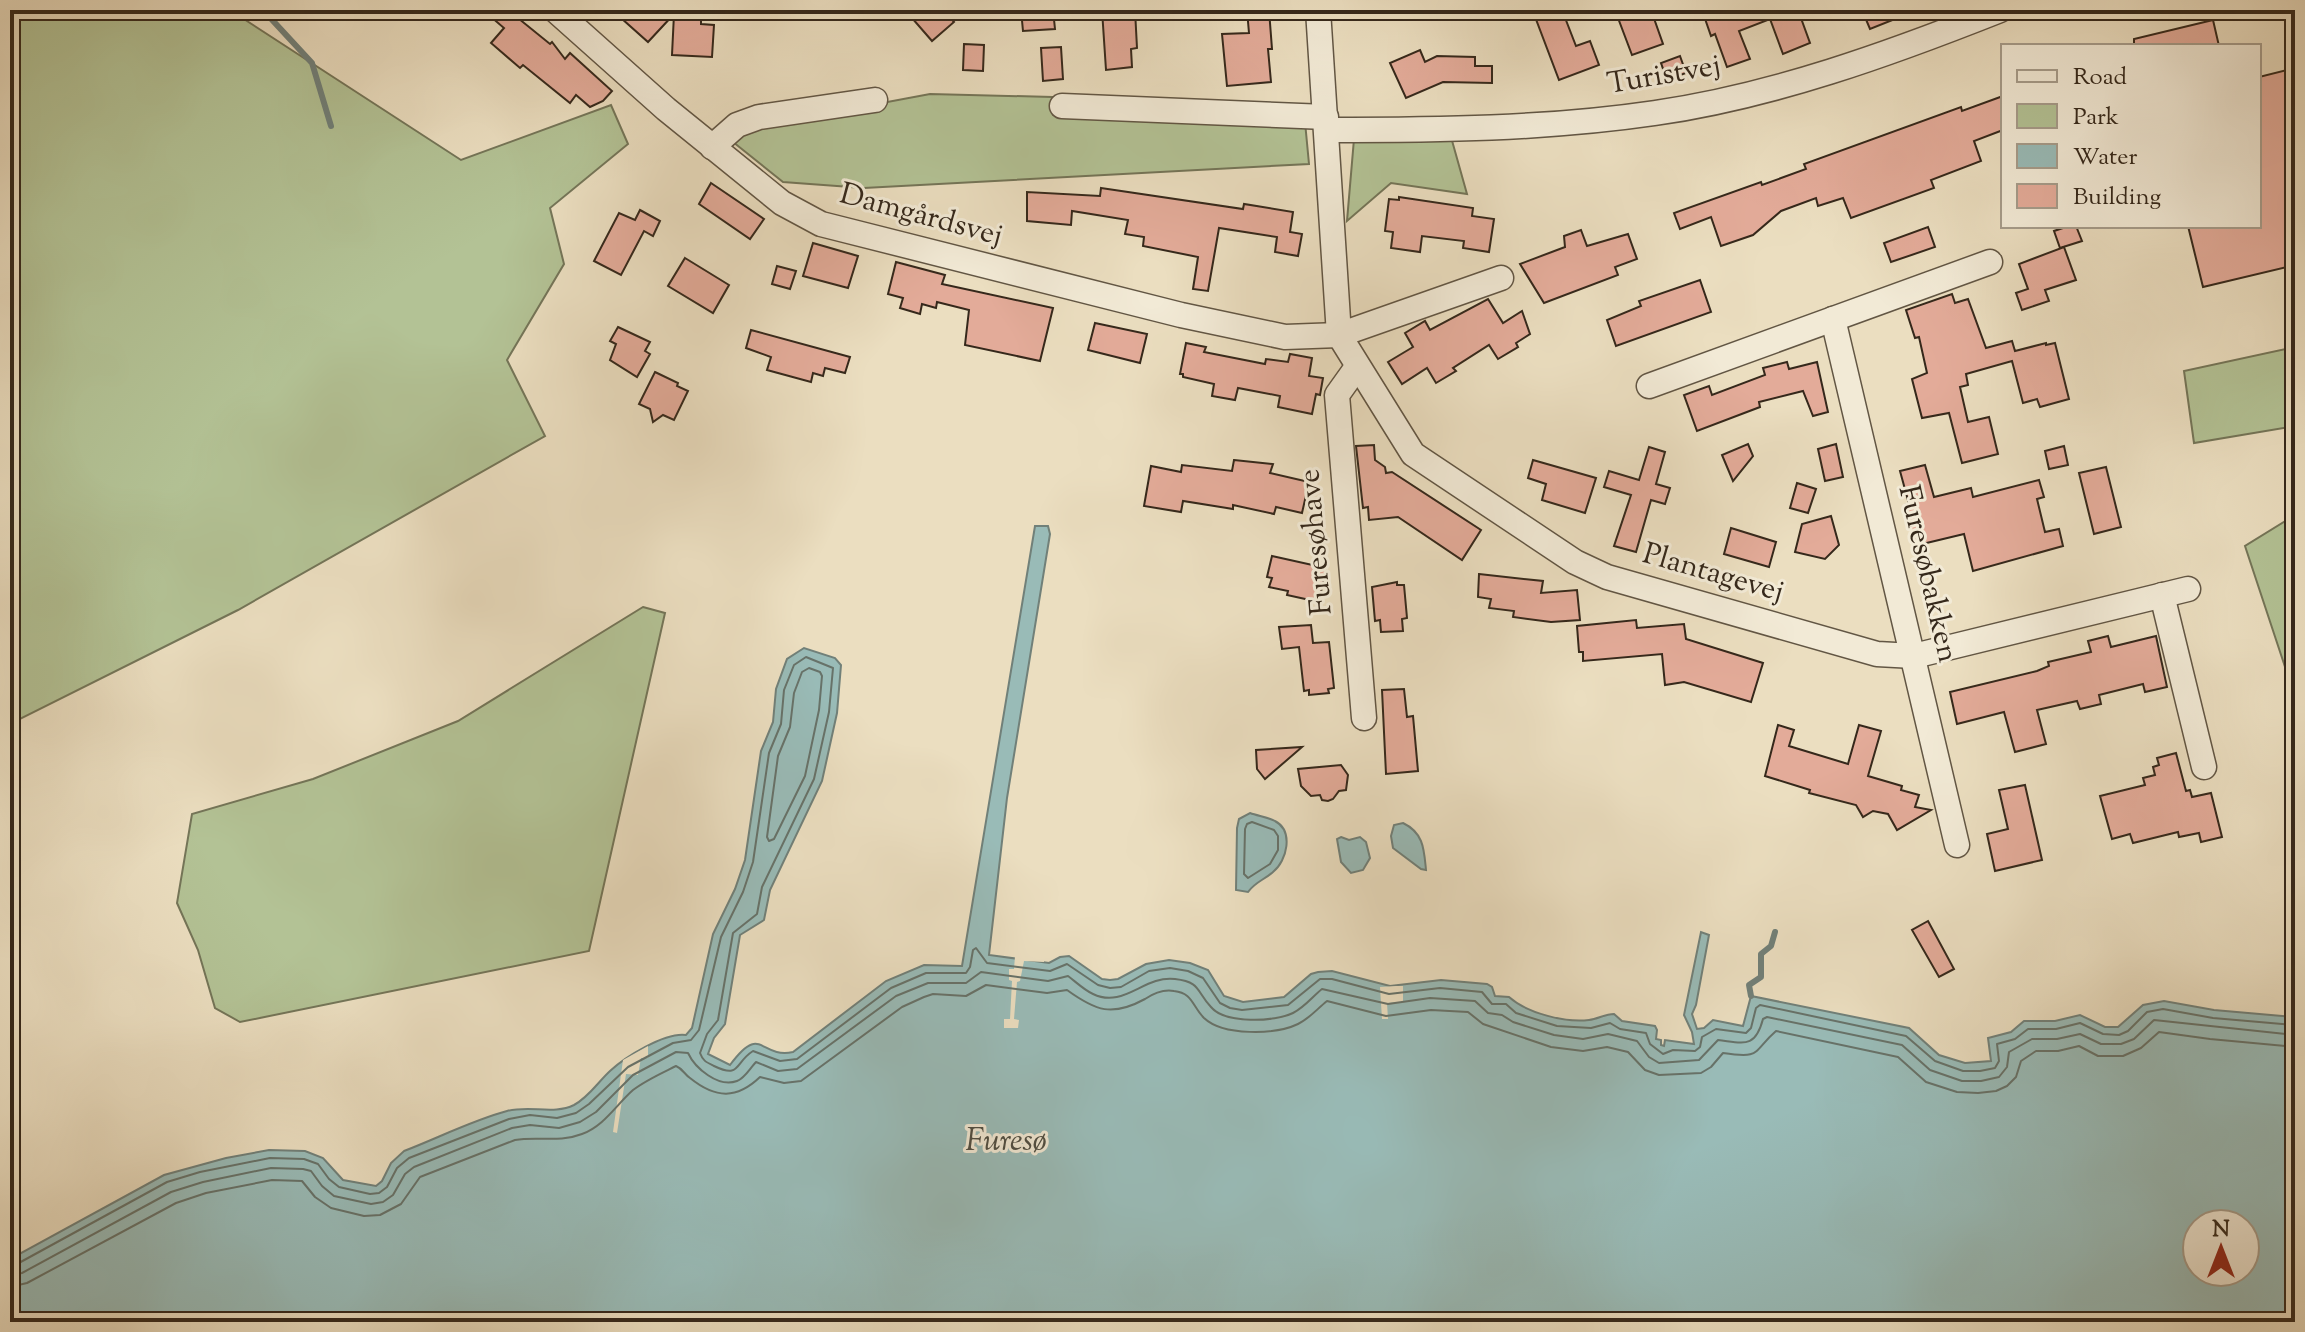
<svg xmlns="http://www.w3.org/2000/svg" width="2305" height="1332" viewBox="0 0 2305 1332" font-family="'Sorts Mill Goudy',serif">
<style>
.green{fill:#b3c295;stroke:#747558;stroke-width:2}
.water{fill:#99bbb7;stroke:#718079;stroke-width:2;fill-rule:evenodd}
.pier{fill:#ebdec0}
.lines{fill:none;stroke-linecap:round;stroke-linejoin:round}
.shore{stroke:#677269;stroke-width:2}
.stream{stroke:#718079;stroke-width:6}
.building{fill:#e3ab99;stroke:#35281b;stroke-width:2}
.minor-casing{stroke:#625644;stroke-width:27}
.minor{stroke:#f2ead6;stroke-width:24}
.labels{text-anchor:middle;dominant-baseline:central;stroke-width:6;stroke-linejoin:round;paint-order:stroke}
.street-label{font-size:30px;fill:#35281b;stroke:#f2ead6}
.water-label{font-size:32px;font-style:italic;fill:#4e4d42;stroke:#f2ead6}
</style>
<rect width="100%" height="100%" fill="#ebdec0"/>
<filter id="stains"><feTurbulence type="fractalNoise" baseFrequency=".0025" numOctaves="4"/><feColorMatrix values="0 0 0 0 .2 0 0 0 0 .09 0 0 0 0 .02 0 0 0 .5 -.17"/></filter>
<radialGradient id="worn" r=".72"><stop offset=".6" stop-color="#630" stop-opacity="0"/><stop offset="1" stop-color="#630" stop-opacity=".3"/></radialGradient>
<!-- green -->
<g class="green">
<path d="M10 10H230L461 160 611 105 628 144 550 208 564 264 507 360 545 436 238 610 10 724Z"/>
<path d="M930 94 1052 97 1053 112 1305 122 1309 164 864 188 783 182 733 142 738 130Z"/>
<path d="M1451 137 1467 194 1391 183 1347 221 1354 139Z"/>
<path d="M2295 347V426L2194 443 2184 371Z"/>
<path d="M2295 515V697L2245 546Z"/>
<path d="M643 607 665 613 589 951 240 1022 215 1008 198 950 177 903 192 814 313 779 458 721Z"/>
</g>
<!-- water -->
<g class="water">
<path d="M1035 526H1048L1050 534 1007 798 989 955 1049 963 1060 957 1069 956 1102 979 1110 980 1118 979 1146 964 1169 960 1190 963 1208 970 1224 996 1243 1002 1284 997 1311 974 1318 972 1332 971 1390 986 1441 980 1487 984 1492 987 1495 996 1509 997C1527 1013 1565 1023 1589 1020 1598 1019 1605 1014 1614 1014L1622 1021 1655 1026 1657 1030 1656 1039 1661 1040V1045L1664 1046 1665 1040 1694 1044 1692 1032 1684 1015 1701 932 1709 935 1696 1005 1692 1014 1697 1029 1704 1028 1713 1020 1743 1026 1751 996 1909 1028 1939 1055 1965 1063 1991 1061 1988 1038 2011 1032 2024 1021H2055L2080 1015 2105 1027H2118L2143 1005 2164 1001 2214 1010 2295 1017V1322H10V1259L164 1175 226 1158 269 1150 305 1151 323 1158 343 1180 376 1186 382 1181 391 1163 404 1151C438 1138 473 1120 507 1111 530 1105 554 1115 574 1105 589 1097 598 1082 610 1071 625 1057 665 1032 686 1035L692 1028 713 934 735 889 745 860 761 751 773 722 776 689 787 659 804 648 835 658 841 665 837 713 822 781 770 890 764 920 740 935 725 1024 714 1038 708 1054 730 1065C762 1022 759 1059 793 1052L886 981 924 965 962 966ZM2197 1224H2245V1272H2197Z"/>
<path d="M1250 813C1258 816 1268 817 1275 821 1294 831 1287 861 1273 872 1264 880 1255 882 1248 892L1236 890 1237 828 1239 819Z"/>
<path d="M1403 823C1424 833 1424 850 1426 870L1421 869 1393 848 1391 836 1394 825Z"/>
<path d="M1341 837 1349 840 1360 837 1366 842 1370 858 1363 870 1351 873 1341 862 1337 839Z"/>
</g>
<!-- pier -->
<g class="pier">
<path d="M1015 956 1044 958V962L1024 961 1020 981 1017 982 1014 1019 1019 1020 1018 1028H1004V1019H1010L1012 981 1009 980V969H1014Z"/>
<path d="M1396 986H1403V1002L1387 1003 1388 1019H1382L1380 987Z"/>
<path d="M648 1046V1058H641L638 1075 626 1074 617 1133 613 1132 623 1060Z"/>
<path d="M2289 1116H2295L2291 1203 2284 1202Z"/>
</g>
<g class="lines">
<!-- shore -->
<g class="shore">
<path d="M809 668 820 672 822 676 819 710 805 776 774 839 769 841 767 837 778 756 790 727 794 693 802 672Z"/>
<path d="M1252 822 1274 830 1278 836V850L1270 864 1248 878 1244 874 1245 829 1247 824Z"/>
<path d="M10 1265 17 1264 167 1182 200 1172 270 1158 304 1159 318 1164 329 1179 339 1187 370 1194 379 1193 387 1187 397 1168 409 1158 509 1119 530 1115 557 1118 576 1113 589 1104 628 1067 673 1043 691 1040 699 1030 721 937 743 892 753 862 769 753 781 724 784 690 794 665 806 657 833 668 829 712 814 779 762 887 757 914 733 933 718 1020 707 1034 700 1053C703 1061 706 1062 714 1066 741 1079 734 1063 753 1051L780 1061 797 1059 891 988 926 973H966L970 967 973 950 976 948 987 963 1050 971 1067 964 1098 985 1110 988 1121 987 1149 971 1170 968 1188 971 1203 978 1220 1003 1230 1008 1242 1010 1288 1005 1320 979H1332L1389 994 1440 988 1482 992 1492 1004H1506L1516 1013 1557 1026 1591 1028 1610 1023 1620 1029 1646 1033 1650 1044 1663 1054 1673 1050 1695 1051 1700 1047 1702 1037 1716 1029 1746 1033 1751 1028 1756 1008 1760 1005 1906 1036 1935 1061 1963 1071H1980L1995 1068 1999 1061 1997 1044 2015 1039 2028 1029H2056L2080 1023 2103 1034 2119 1035 2128 1031 2147 1012 2163 1009 2213 1018 2295 1025"/>
<path d="M10 1275 22 1273 171 1192 203 1182 271 1168 303 1169 311 1171 322 1186 334 1196 371 1204 383 1202 393 1195 405 1174 414 1167 512 1128 530 1125 559 1128 580 1122 596 1112 633 1075 676 1052 688 1053C695 1068 718 1088 737 1081 745 1078 750 1068 756 1062L778 1071 797 1069 896 996 928 983H966L981 972 1048 981 1068 976C1076 982 1084 990 1093 994 1124 1009 1144 975 1175 979 1201 982 1196 991 1211 1007 1225 1024 1275 1022 1293 1013 1305 1007 1312 997 1322 989L1388 1004 1430 998 1475 1001 1488 1013 1502 1015 1513 1022 1554 1035 1583 1039 1608 1034 1637 1041 1649 1057 1659 1063 1699 1060 1718 1040C1744 1043 1755 1049 1763 1019L1767 1017 1902 1045 1930 1070 1962 1081H1981L1999 1077 2007 1067 2009 1052 2032 1039H2057L2080 1034 2101 1044H2121L2134 1039 2154 1020 2295 1035"/>
<path d="M10 1287 27 1283 176 1203 206 1193 272 1180 302 1181 315 1197 331 1208 364 1216 380 1215 401 1204 420 1177 515 1140C538 1136 559 1143 582 1134 604 1126 616 1105 633 1090 646 1080 662 1073 676 1066 683 1069 684 1074 690 1078 716 1099 737 1099 760 1077L784 1083 801 1081 902 1007 924 997 933 994 966 996 986 985 1047 993 1067 990C1096 1011 1112 1017 1145 999 1154 993 1163 989 1174 991 1193 993 1192 1006 1204 1018 1223 1036 1275 1035 1298 1024 1310 1018 1317 1009 1327 1001L1386 1016 1431 1010 1468 1012 1483 1024 1551 1047 1583 1051 1607 1047 1628 1052 1645 1070 1659 1075 1701 1073 1711 1067 1723 1053C1762 1059 1752 1052 1776 1031L1898 1057 1926 1082 1957 1092 1978 1093 1996 1091 2007 1086 2016 1077 2021 1061 2036 1051H2058L2079 1046 2098 1056H2123L2141 1048 2159 1032 2210 1039 2295 1047"/>
</g>
<!-- stream -->
<g class="stream">
<path d="M263 10 312 63 331 126"/>
<path d="M1751 996 1749 985 1761 977V954L1771 946 1775 932"/>
</g>
</g>
<!-- building -->
<g class="building">
<path d="M483 10H508L550 44 552 42 565 59 570 53 612 91 603 101 590 107 576 95 570 103 523 65 520 68 491 43 504 28Z"/>
<path d="M612 10H701V24L714 25 712 57 672 55 674 14 648 42Z"/>
<path d="M905 10H944L954 22 932 41Z"/>
<path d="M1021 10H1053L1055 29 1023 31Z"/>
<path d="M1102 10H1135L1137 48 1131 49 1132 67 1106 70Z"/>
<path d="M1247 10H1269L1272 49H1268L1271 82 1227 86 1222 34 1249 33Z"/>
<path d="M1544 10H1562L1576 46 1590 41 1599 65 1559 80 1534 14Z"/>
<path d="M1615 10H1651L1663 44 1632 55Z"/>
<path d="M1702 10H1798L1810 43 1783 54 1770 19 1739 31 1750 59 1727 67 1715 34 1711 36Z"/>
<path d="M1862 10H1915V11L1870 29Z"/>
<path d="M2213 20 2219 46H2134V39Z"/>
<path d="M964 44 984 45 983 71 963 70Z"/>
<path d="M1061 47 1063 79 1043 81 1041 48Z"/>
<path d="M1420 50 1425 62 1437 56 1475 57V66H1492V83L1443 82 1406 98 1390 63Z"/>
<path d="M1680 56 1686 73 1667 80 1661 63Z"/>
<path d="M2295 68V265L2203 287 2188 226H2259V77Z"/>
<path d="M2003 96V130L1974 141 1981 161 1931 180 1934 188 1851 218 1843 198 1818 206 1816 198 1781 211 1753 235 1721 246 1711 217 1680 229 1674 213 1761 182 1762 185 1806 169 1804 164 1961 107 1962 111Z"/>
<path d="M711 183 764 219 750 239 699 204Z"/>
<path d="M1101 188 1243 209 1244 204 1293 212 1290 232 1302 234 1298 256 1275 252 1277 237 1219 228 1208 291 1193 289 1198 257 1143 246 1144 237 1125 234 1128 220 1072 211 1071 225 1027 221V192L1100 196Z"/>
<path d="M1399 197 1473 208 1472 216 1494 219 1489 252 1463 248 1464 241 1422 236 1420 252 1391 248 1393 232 1385 231 1389 199 1399 200Z"/>
<path d="M640 210 660 221 653 236 644 231 621 275 594 261 619 213 635 220Z"/>
<path d="M2069 226H2076L2082 241 2060 248 2054 231Z"/>
<path d="M1928 227 1935 247 1891 262 1884 243Z"/>
<path d="M1581 230 1587 246 1628 234 1637 259 1615 267 1618 275 1544 303 1520 264 1565 247 1564 236Z"/>
<path d="M813 243 858 256 848 288 803 276Z"/>
<path d="M2064 247 2076 280 2045 290 2049 301 2022 310 2016 293 2028 289 2019 264Z"/>
<path d="M685 258 729 285 713 313 668 286Z"/>
<path d="M896 262 945 275 942 284 1053 308 1040 361 965 345 969 310 937 302 936 308 922 304 920 314 900 308 903 298 888 294Z"/>
<path d="M777 266 796 271 790 289 772 284Z"/>
<path d="M1700 280 1711 312 1616 346 1607 320 1641 306 1639 301Z"/>
<path d="M1952 294 1955 303 1968 299 1986 348 2012 341 2015 351 2046 343V345L2055 343 2069 399 2040 407 2037 399 2023 403 2012 361 1966 374 1968 385 1960 387 1968 422 1989 417 1998 454 1962 463 1949 413 1922 418 1912 379 1927 373 1919 337 1915 338 1906 310Z"/>
<path d="M1488 299 1503 323 1522 311 1530 334 1516 343 1518 347 1498 359 1489 345 1453 368 1456 371 1436 383 1427 368 1402 384 1388 362 1413 347 1405 333 1425 321 1430 330Z"/>
<path d="M1095 323 1147 334 1140 363 1088 350Z"/>
<path d="M618 327 650 342 645 351 650 354 637 377 610 360 616 344 610 341Z"/>
<path d="M751 330 850 357 845 373 825 368 823 376 813 373 811 382 767 370 771 357 746 348Z"/>
<path d="M1186 343 1206 347 1204 352 1265 364 1266 359 1288 362 1290 354 1312 358 1309 376 1323 378 1320 395 1316 394 1312 414 1278 407 1280 396 1238 388 1235 400 1212 396 1214 384 1183 377V374H1180Z"/>
<path d="M1787 362 1789 369 1817 362 1828 412 1813 416 1803 391 1759 402 1760 407 1697 431 1684 395 1709 386 1712 395 1765 375 1763 368Z"/>
<path d="M655 372 678 383 677 386 688 391 674 420 663 415 653 422 650 409 639 404Z"/>
<path d="M1748 444 1753 456 1733 481 1722 455Z"/>
<path d="M1836 444 1843 477 1825 481 1818 449Z"/>
<path d="M1374 445 1375 460 1385 467 1386 473 1392 472 1481 530 1462 560 1398 517 1369 520 1368 507 1363 508 1356 446Z"/>
<path d="M2064 446 2068 465 2049 469 2045 451Z"/>
<path d="M1649 447 1665 452 1656 484 1670 488 1665 504 1651 500 1636 552 1614 546 1631 495 1604 487 1609 471 1639 480Z"/>
<path d="M1234 460 1273 464 1270 473 1309 482 1302 513 1276 507 1274 514 1233 505V509L1183 501 1181 512 1144 506 1151 466 1181 472 1182 465 1232 471Z"/>
<path d="M1533 460 1596 478 1585 513 1542 500 1546 484 1528 478Z"/>
<path d="M1925 465 1934 497 1971 488 1973 497 2039 480 2044 497 2037 499 2045 532 2059 529 2063 546 1973 571 1964 534 1914 546 1906 504H1909L1900 471Z"/>
<path d="M2106 467 2121 527 2094 534 2079 473Z"/>
<path d="M1797 483 1816 489 1808 513 1790 508Z"/>
<path d="M1831 516 1839 545 1825 559 1795 552 1802 524Z"/>
<path d="M1731 528 1776 542 1769 567 1724 554Z"/>
<path d="M1272 556 1326 568 1319 602 1287 595 1288 591 1269 587 1272 578 1267 577Z"/>
<path d="M1479 574 1543 581 1541 593 1577 590 1580 620 1551 622 1513 617 1514 611 1489 608 1491 599 1478 597Z"/>
<path d="M1397 582V585H1404L1407 618 1402 619 1403 631 1381 632 1380 620 1375 621 1372 587Z"/>
<path d="M1636 620 1637 628 1684 624 1686 639 1763 663 1751 702 1684 682 1665 685 1662 654 1583 661V652H1579L1577 626Z"/>
<path d="M1311 625 1313 643 1329 642 1334 688 1328 689 1329 693 1309 695V690L1304 691 1299 647 1282 649 1279 627Z"/>
<path d="M2108 636 2111 647 2156 636 2167 687 2145 692 2143 684 2099 695 2101 704 2080 709 2077 701 2037 710 2046 744 2015 752 2004 712 1957 724 1950 692 2037 671 2049 666 2048 662 2091 652 2088 641Z"/>
<path d="M1404 689 1407 717 1413 716 1418 771 1386 774 1382 690Z"/>
<path d="M1778 725 1794 730 1789 746 1848 764 1859 725 1881 731 1868 776 1902 786 1901 790 1919 795 1915 807 1931 810 1897 830 1888 814 1873 811 1863 817 1856 805 1809 793 1810 790 1765 776Z"/>
<path d="M1302 747 1265 779 1257 769 1256 750Z"/>
<path d="M2176 753 2186 791 2190 790 2192 797 2211 793 2222 837 2201 842 2199 833 2179 837 2178 832 2133 843 2130 834 2112 839 2100 796 2145 785 2143 778 2155 775 2153 767 2159 765 2157 758Z"/>
<path d="M1341 765 1348 775 1346 790 1339 791 1333 799 1328 801 1322 800 1320 795 1311 796 1301 786 1298 769Z"/>
<path d="M2025 785 2042 860 1995 871 1987 834 2008 829 1999 790Z"/>
<path d="M1928 921 1954 969 1939 977 1912 930Z"/>
</g>
<g class="lines">
<!-- minor casing -->
<g class="minor-casing">
<g id="minor">
<path d="M555 10 666 109 782 203 821 224 1181 315 1285 337 1339 335 1501 278"/>
<path d="M1318 10 1339 335 1413 454 1575 562 1607 577 1877 654 1914 656 2188 589"/>
<path d="M1062 106 1326 117"/>
<path d="M1327 130C1437 130 1546 129 1655 113 1773 96 1889 54 2000 10"/>
<path d="M712 147 737 125 759 117 875 100"/>
<path d="M1833 319 1957 845"/>
<path d="M1357 367 1337 395 1364 718"/>
<path d="M1649 386 1990 262"/>
<path d="M2162 595 2204 767"/>
</g>
</g>
<!-- minor -->
<use href="#minor" class="minor"/>
</g>
<g class="labels">
<!-- street labels -->
<g class="street-label">
<text transform="translate(1664 76) rotate(-10)">Turistvej</text>
<text transform="translate(921 216) rotate(15)">Damgårdsvej</text>
<text transform="translate(1317 542) rotate(-95)">Furesøhave</text>
<text transform="translate(1713 574) rotate(16)">Plantagevej</text>
<text transform="translate(1927 574) rotate(77)">Furesøbakken</text>
</g>
<!-- water labels -->
<g class="water-label">
<text x="1006" y="1142">Furesø</text>
</g>
</g>
<!-- margin -->
<rect width="2305" height="1332" fill="none" stroke="#ebdec0" stroke-width="40"/>
<rect x="12" y="12" width="2281" height="1308" fill="none" stroke="#35281b" stroke-width="4"/>
<rect x="20" y="20" width="2265" height="1292" fill="none" stroke="#35281b" stroke-width="2"/>
<!-- legend -->
<rect x="2001" y="44" width="260" height="184" fill="#f2ead6" stroke="#a69c8b" stroke-width="2"/>
<rect x="2017" y="70" width="40" height="12" fill="#f2ead6" stroke="#a69c8b" stroke-width="2"/>
<text x="2073" y="84" font-size="24" fill="#35281b">Road</text>
<rect x="2017" y="104" width="40" height="24" fill="#b3c295" stroke="#a69c8b" stroke-width="2"/>
<text x="2073" y="124" font-size="24" fill="#35281b">Park</text>
<rect x="2017" y="144" width="40" height="24" fill="#99bbb7" stroke="#a69c8b" stroke-width="2"/>
<text x="2073" y="164" font-size="24" fill="#35281b">Water</text>
<rect x="2017" y="184" width="40" height="24" fill="#e3ab99" stroke="#a69c8b" stroke-width="2"/>
<text x="2073" y="204" font-size="24" fill="#35281b">Building</text>
<!-- north arrow -->
<g transform="translate(2221 1248)"><circle r="38" fill="#f2ead6" stroke="#a69c8b" stroke-width="2"/>
<path d="M0-6L14 30L0 20L-14 30Z" fill="#8f2418"/>
<text y="-12" font-size="22" font-weight="bold" text-anchor="middle" fill="#35281b">N</text>
</g>
<rect width="100%" height="100%" filter="url(#stains)"/>
<rect width="100%" height="100%" fill="url(#worn)"/>
</svg>
